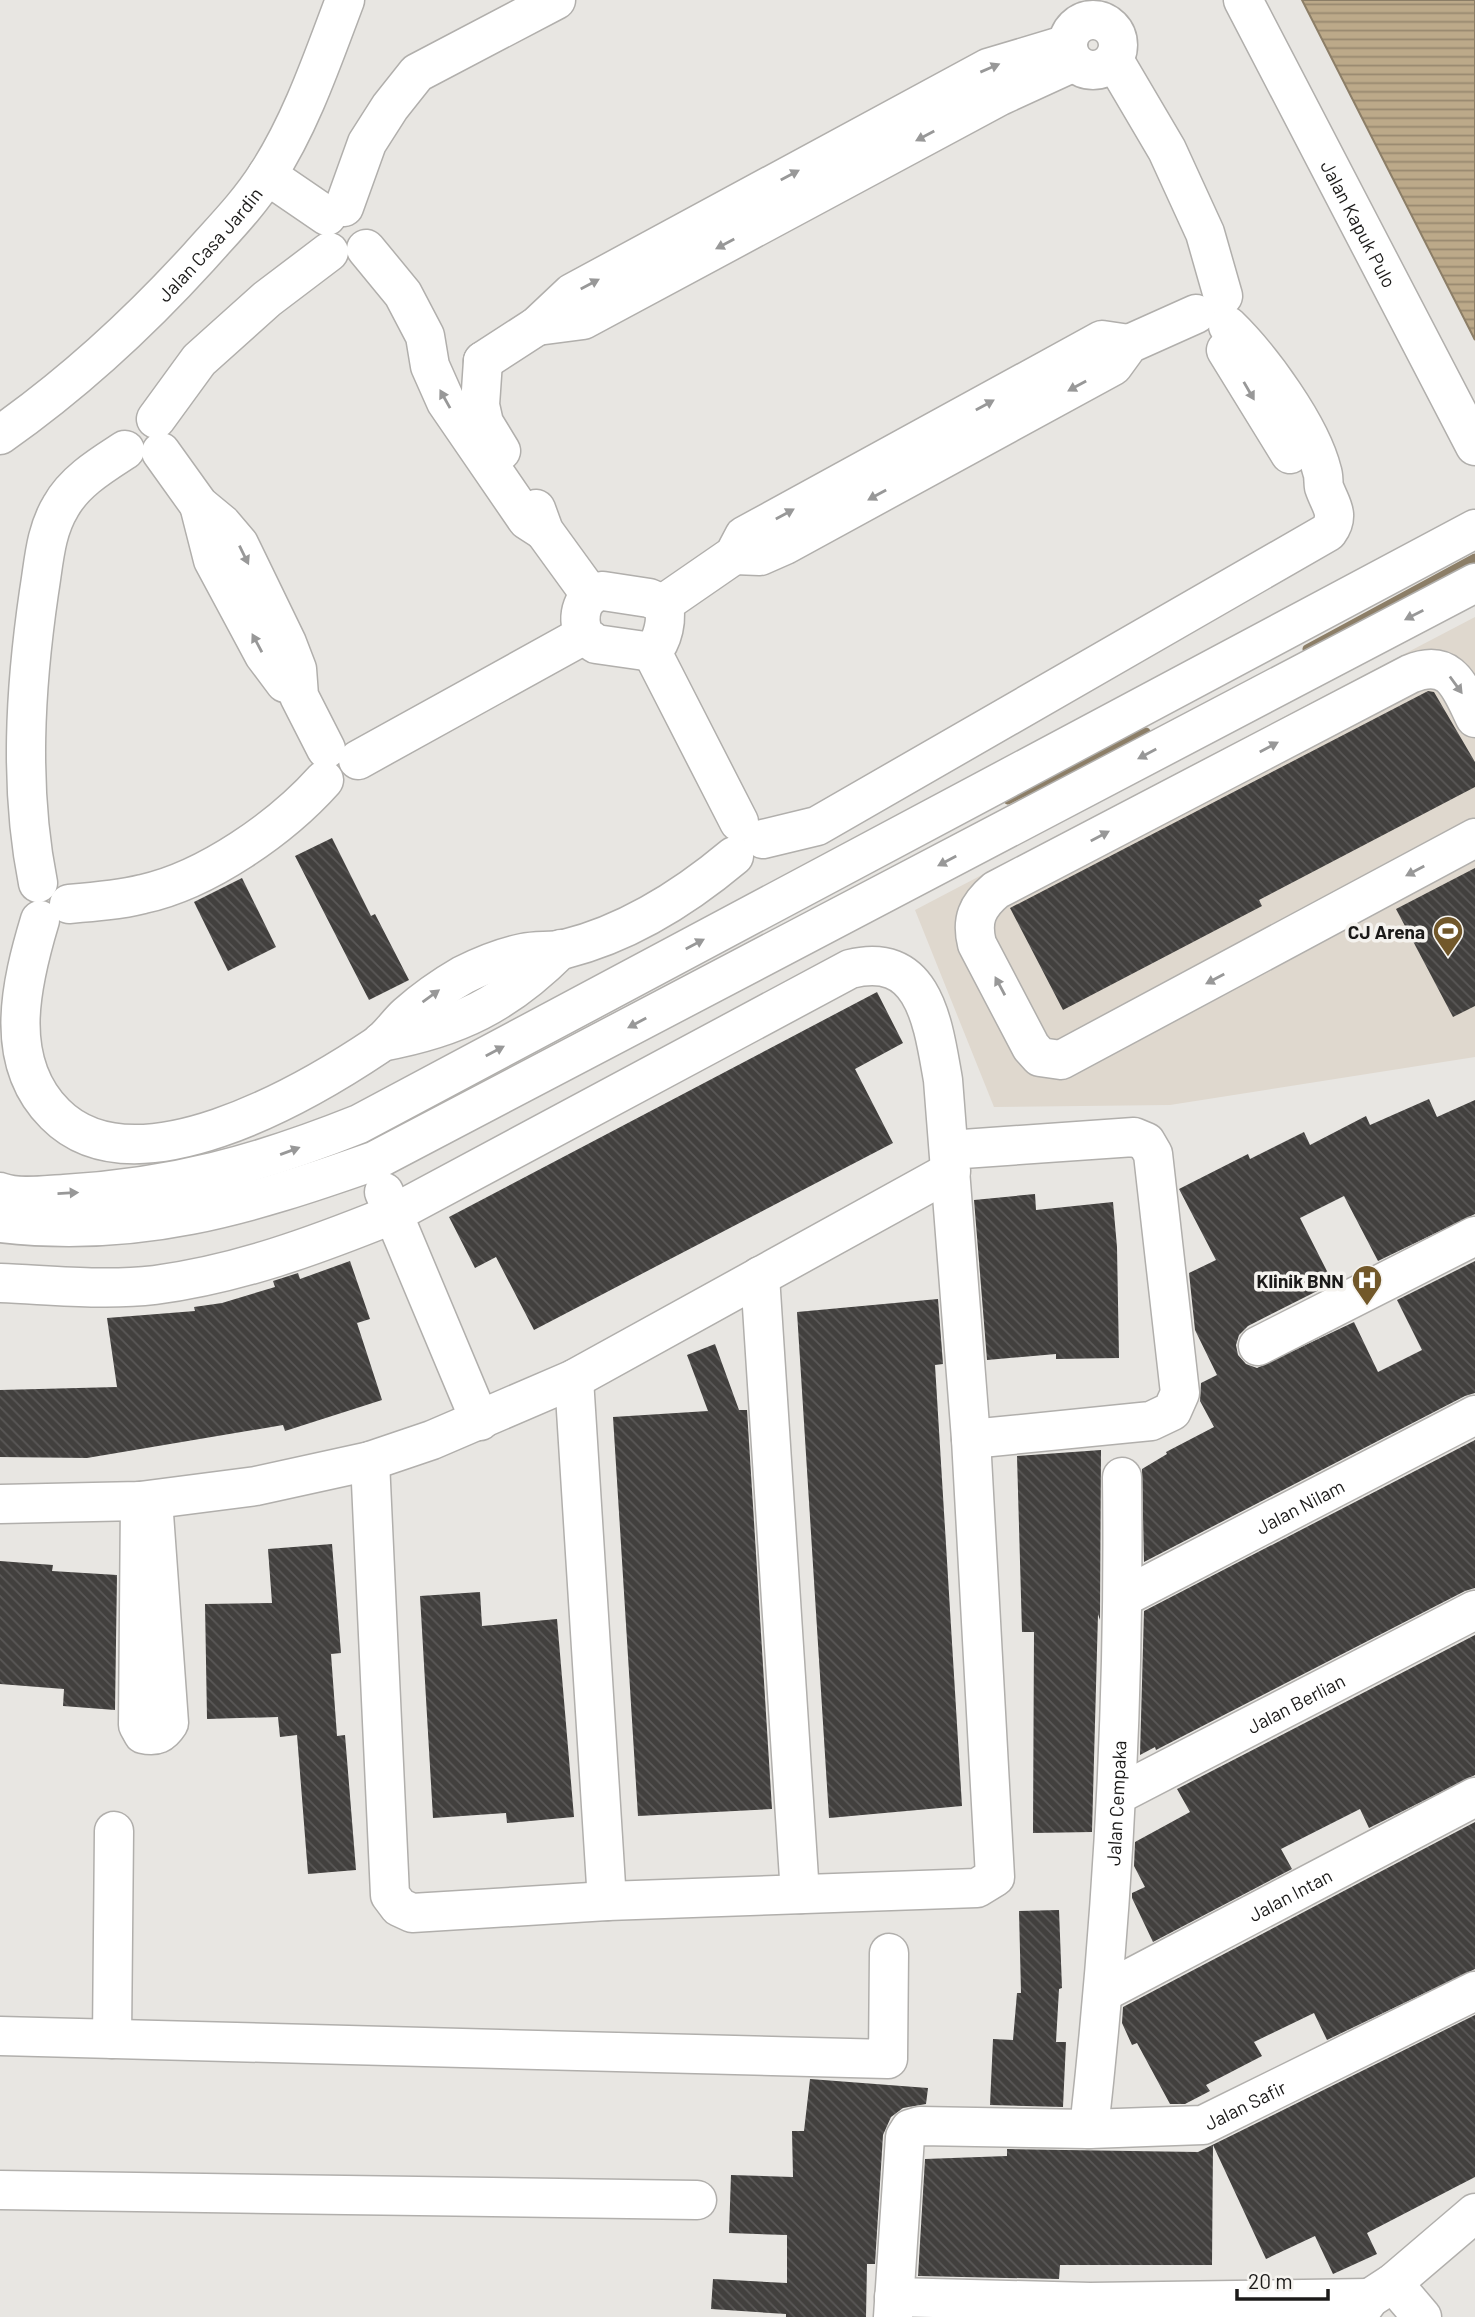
<svg xmlns="http://www.w3.org/2000/svg" width="1475" height="2317" viewBox="0 0 1475 2317" font-family="Barlow,sans-serif">
<style>
.built{fill:#dfd8ce}
.water{fill:url(#water-rules);stroke:#8c7e67;stroke-width:2}
.lines{fill:none;stroke-linecap:round;stroke-linejoin:round}
.stream{stroke:#8c7e67;stroke-width:9}
.building{fill:url(#building-back-hatch)}
.minor-casing{stroke:#b1afac;stroke-width:41}
.major-casing{stroke:#b1afac;stroke-width:41}
.minor{stroke:#fff;stroke-width:38}
.major{stroke:#fff;stroke-width:38}
.oneway{fill:#989898}
.labels{text-anchor:middle;dominant-baseline:central;stroke-width:7;stroke-linejoin:round;paint-order:stroke}
.street-label{font-size:19px;fill:#1b1a19;stroke:#f5f3ef}
.poi-label{font-size:19px;font-weight:bold;fill:#1b1a19;stroke:#f5f3ef;text-anchor:end}
</style>
<defs>
<pattern id="water-rules" width="6" height="5" patternUnits="userSpaceOnUse" patternTransform="scale(1.75)"><rect width="6" height="5" fill="#bca989"/><path d="M0 2.5h6" fill="none" stroke="#98896f"/></pattern>
<pattern id="building-back-hatch" width="6" height="6" patternUnits="userSpaceOnUse" patternTransform="scale(1.75)"><rect width="6" height="6" fill="#42403e"/><path d="M-1 5l2 2M0 0l6 6M5-1l2 2" fill="none" stroke="#5a5857"/></pattern>
</defs>
<rect width="100%" height="100%" fill="#e8e6e2"/>
<!-- built -->
<path class="built" d="M1475 617V1057L1170 1105 994 1107 915 910Z"/>
<!-- water -->
<path class="water" d="M1302 0H1475V340Z"/>
<g class="lines">
<!-- stream -->
<g class="stream">
<path d="M1307 649 1475 558"/>
<path d="M1008 800 1146 732"/>
<path d="M383 1134 446 1100"/>
</g>
</g>
<!-- building -->
<g class="building">
<path d="M1428 691 1434 692 1475 762V787L1259 900 1262 906 1063 1010 1010 908Z"/>
<path d="M332 838 371 916 375 914 409 980 369 1000 295 856Z"/>
<path d="M1475 868V1006L1453 1017 1396 909Z"/>
<path d="M242 878 276 947 228 971 194 902Z"/>
<path d="M877 992 903 1043 855 1069 893 1143 534 1330 496 1257 475 1268 449 1217Z"/>
<path d="M1429 1099 1437 1117 1475 1100V1214L1378 1261 1344 1196 1300 1218 1333 1283 1248 1326 1239 1335 1236 1345 1238 1355 1246 1364 1257 1368 1354 1322 1378 1372 1422 1350 1397 1300 1475 1261V1393L1465 1396 1144 1562 1142 1469 1167 1454 1166 1452 1214 1427 1200 1401 1201 1383 1217 1375 1195 1330 1189 1273 1216 1260 1179 1189 1248 1154 1250 1159 1304 1132 1310 1145 1366 1116 1370 1125Z"/>
<path d="M1035 1194 1036 1210 1113 1202 1117 1247 1119 1358 1056 1359V1354L987 1360 974 1200Z"/>
<path d="M350 1261 370 1319 357 1323 382 1400 285 1431 283 1425 87 1458 0 1457V1390L117 1387 107 1318 195 1311 194 1307 222 1303 275 1287 273 1281 298 1273 300 1279Z"/>
<path d="M938 1299 943 1364 935 1365 962 1806 829 1818 797 1312Z"/>
<path d="M715 1344 739 1410H747L772 1809 638 1816 613 1417 708 1411 687 1355Z"/>
<path d="M1475 1440V1588L1465 1591 1156 1750 1155 1747 1140 1755 1144 1611Z"/>
<path d="M1101 1450 1100 1620 1098 1614 1092 1832 1033 1833 1034 1632H1022L1017 1456Z"/>
<path d="M332 1544 341 1653 331 1654 337 1736 345 1735 356 1870 308 1874 297 1735 280 1737 278 1717 207 1719 205 1604 272 1603 268 1549Z"/>
<path d="M0 1561 53 1565 52 1571 117 1575 115 1710 63 1706 64 1689 0 1684Z"/>
<path d="M480 1592 482 1626 557 1619 574 1817 507 1823 506 1813 433 1818 420 1596Z"/>
<path d="M1475 1635V1775L1369 1828 1360 1809 1281 1849 1292 1869 1153 1942 1132 1898V1893L1145 1887 1134 1866 1135 1842 1190 1812 1177 1789Z"/>
<path d="M1475 1822V1969L1327 2040 1314 2013 1254 2042 1262 2056 1206 2085 1210 2091 1185 2104H1170L1137 2043 1132 2045 1122 2023 1123 2007Z"/>
<path d="M1059 1910 1062 1988 1059 1989 1056 2042H1066L1063 2107 990 2105 993 2039 1013 2040 1017 1993H1021L1019 1911Z"/>
<path d="M1475 2015V2177L1367 2233 1377 2254 1333 2274 1315 2236 1266 2259 1213 2145 1212 2265H1060L1059 2279 918 2276 925 2159 1007 2156V2149L1198 2152Z"/>
<path d="M810 2079 928 2088 926 2104 903 2108 891 2117 883 2135 875 2264H867L866 2317H786V2314L711 2309 713 2279 787 2283V2235L729 2233 731 2175 793 2177 792 2131H804Z"/>
</g>
<g class="lines">
<!-- minor casing -->
<g class="minor-casing">
<g id="minor">
<circle cx="1093" cy="45" r="25"/>
<path d="M1114 60 1167 150 1205 233 1223 296"/>
<path d="M267 175 327 216"/>
<path d="M344 207 367 143 390 107 417 73 556 0"/>
<path d="M366 249 403 294 425 336 430 366 446 402 527 520 544 531"/>
<path d="M537 326 583 320 1000 96 1074 62"/>
<path d="M1226 350 1290 454"/>
<path d="M483 361 537 326 572 293 988 68 1068 44"/>
<path d="M483 361 480 405 484 423 501 451"/>
<path d="M156 419 199 360 267 299 329 252"/>
<path id="s1" d="M0 435C74 383 138 324 199 257 222 231 248 205 267 175 301 123 323 58 345 0"/>
<path d="M161 452 199 505 222 524 239 544 287 643 297 669 299 696 326 749"/>
<path d="M199 505 213 560 264 655 285 683"/>
<path d="M536 509 544 531 589 593"/>
<path d="M734 555 760 556 785 545 1113 366 1129 344 1196 314"/>
<path d="M603 591 649 598 663 604C668 618 663 641 652 652L596 644 584 635C576 616 582 593 603 591Z"/>
<path d="M663 604 734 555 744 536 1102 340 1129 344"/>
<path d="M652 652 739 822"/>
<path d="M1475 718C1460 687 1451 657 1410 674L996 890C977 906 971 920 977 944L1031 1047 1040 1057 1061 1060 1475 838"/>
<path d="M358 760 584 635"/>
<path d="M763 839 817 826 1328 532C1341 514 1330 505 1324 487 1323 482 1324 476 1322 471 1311 426 1261 358 1228 326"/>
<path d="M38 883C19 788 25 688 39 592 44 562 45 532 61 506 75 481 102 465 125 450"/>
<path d="M69 904C94 902 119 900 143 894 207 880 281 828 324 780"/>
<path d="M40 920C21 983 2 1061 55 1114 134 1194 305 1094 378 1045 389 1037 397 1024 407 1015 424 1000 444 986 463 975 481 966 503 957 523 953 537 950 551 952 565 949 629 933 684 898 734 856"/>
<path d="M381 1042C458 1028 506 1004 561 949"/>
<path d="M949 1150 1134 1137 1146 1142 1153 1154 1180 1393 1172 1411 1151 1421 971 1439"/>
<path d="M0 1192C18 1199 45 1195 64 1194 172 1188 259 1164 359 1124L1475 529"/>
<path d="M384 1192 480 1421"/>
<path d="M0 1223C138 1239 246 1206 374 1161L1475 583"/>
<path d="M760 1276 800 1894"/>
<path d="M0 1283C51 1285 104 1291 155 1285 238 1274 314 1246 391 1215L850 969C925 950 933 1024 943 1080L971 1439 995 1877 977 1888 607 1901 412 1913 399 1907 390 1895 370 1461"/>
<path d="M1258 1346 1475 1236"/>
<path d="M574 1379 607 1901"/>
<path d="M140 1501 138 1725 143 1734C156 1737 162 1734 169 1723L153 1500"/>
<path d="M0 1504 140 1501 256 1486 370 1461 432 1440 574 1379 951 1171"/>
<path id="s2" d="M1124 1597 1475 1415"/>
<path id="s3" d="M1117 1795 1475 1610"/>
<path id="s4" d="M1104 1992 1475 1797"/>
<path d="M0 2036 888 2059 889 1953"/>
<path d="M112 2039 114 1831"/>
<path id="s5" d="M1089 2129C1113 1912 1125 1695 1122 1477"/>
<path d="M0 2190 697 2200"/>
<path d="M1393 2283 1422 2317"/>
<path d="M894 2297 1090 2302 1370 2298"/>
<path id="s6" d="M893 2317 905 2137 910 2129 920 2126 1089 2129 1203 2125 1475 1991"/>
<path d="M1356 2317 1370 2298 1393 2283 1475 2213"/>
</g>
</g>
<!-- major casing -->
<g class="major-casing">
<g id="major">
<path id="s7" d="M1243 0 1475 446"/>
</g>
</g>
<!-- minor -->
<use href="#minor" class="minor"/>
<!-- major -->
<use href="#major" class="major"/>
</g>
<!-- one-way arrows -->
<defs><path id="oneway-solid" d="M-6-.8H1V-3.2L6.5 0L1 3.2V.8H-6Z" transform="scale(1.75)"/></defs>
<g class="oneway">
<use href="#oneway-solid" transform="translate(990 68) rotate(-23)"/>
<use href="#oneway-solid" transform="translate(925 136) rotate(152)"/>
<use href="#oneway-solid" transform="translate(790 175) rotate(-28)"/>
<use href="#oneway-solid" transform="translate(725 244) rotate(152)"/>
<use href="#oneway-solid" transform="translate(590 284) rotate(-28)"/>
<use href="#oneway-solid" transform="translate(1077 386) rotate(151)"/>
<use href="#oneway-solid" transform="translate(1249 391) rotate(60)"/>
<use href="#oneway-solid" transform="translate(445 399) rotate(-119)"/>
<use href="#oneway-solid" transform="translate(985 405) rotate(-29)"/>
<use href="#oneway-solid" transform="translate(877 495) rotate(151)"/>
<use href="#oneway-solid" transform="translate(785 514) rotate(-29)"/>
<use href="#oneway-solid" transform="translate(244 555) rotate(64)"/>
<use href="#oneway-solid" transform="translate(1414 615) rotate(153)"/>
<use href="#oneway-solid" transform="translate(257 643) rotate(-118)"/>
<use href="#oneway-solid" transform="translate(1456 685) rotate(54)"/>
<use href="#oneway-solid" transform="translate(1269 747) rotate(-28)"/>
<use href="#oneway-solid" transform="translate(1147 754) rotate(152)"/>
<use href="#oneway-solid" transform="translate(1100 836) rotate(-28)"/>
<use href="#oneway-solid" transform="translate(947 861) rotate(152)"/>
<use href="#oneway-solid" transform="translate(1415 871) rotate(152)"/>
<use href="#oneway-solid" transform="translate(695 944) rotate(-28)"/>
<use href="#oneway-solid" transform="translate(1215 979) rotate(152)"/>
<use href="#oneway-solid" transform="translate(1000 986) rotate(-118)"/>
<use href="#oneway-solid" transform="translate(431 996) rotate(-36)"/>
<use href="#oneway-solid" transform="translate(637 1023) rotate(152)"/>
<use href="#oneway-solid" transform="translate(495 1051) rotate(-28)"/>
<use href="#oneway-solid" transform="translate(290 1151) rotate(-20)"/>
<use href="#oneway-solid" transform="translate(68 1193) rotate(-3)"/>
</g>
<!-- icons -->
<defs>
<g id="stadium-pin" transform="scale(1.575)"><path d="M0 17L-7.5 6A9.5 9.5 0 1 1 7.5 6Z" fill="#72582a" stroke="#f5f3ef"/><path d="M0-5a6.5 5 0 1 0 0 10a6.5 5 0 1 0 0-10ZM-3.5-1.8h7v3.6h-7Z" fill="#fff"/></g>
<g id="hospital-pin" transform="scale(1.575)"><path d="M0 17L-7.5 6A9.5 9.5 0 1 1 7.5 6Z" fill="#72582a" stroke="#f5f3ef"/><path d="M-5-5h3v3.5h4V-5h3V5h-3V1.5h-4V5h-3Z" fill="#fff"/></g>
</defs>
<g fill-rule="evenodd">
<use href="#stadium-pin" x="1448" y="931"/>
<use href="#hospital-pin" x="1367" y="1280"/>
</g>
<g class="labels">
<!-- street labels -->
<g class="street-label">
<text stroke="none"><textPath href="#s7" startOffset="252">Jalan Kapuk Pulo</textPath></text>
<text stroke="none"><textPath href="#s1" startOffset="284">Jalan Casa Jardin</textPath></text>
<text stroke="none"><textPath href="#s2" startOffset="198">Jalan Nilam</textPath></text>
<text stroke="none"><textPath href="#s3" startOffset="201">Jalan Berlian</textPath></text>
<text stroke="none"><textPath href="#s5" startOffset="327">Jalan Cempaka</textPath></text>
<text stroke="none"><textPath href="#s4" startOffset="210">Jalan Intan</textPath></text>
<text stroke="none"><textPath href="#s6" startOffset="530">Jalan Safir</textPath></text>
</g>
<!-- poi labels -->
<g class="poi-label">
<text x="1425" y="931">CJ Arena</text>
<text x="1344" y="1280">Klinik BNN</text>
</g>
</g>
<!-- scale -->
<path d="M1237 2289v10h91v-10" fill="none" stroke="#1b1a19" stroke-width="3.5"/>
<text x="1248" y="2289" font-size="21" fill="#1b1a19" stroke="#f5f3ef" stroke-width="5" paint-order="stroke">20 m</text>
</svg>
